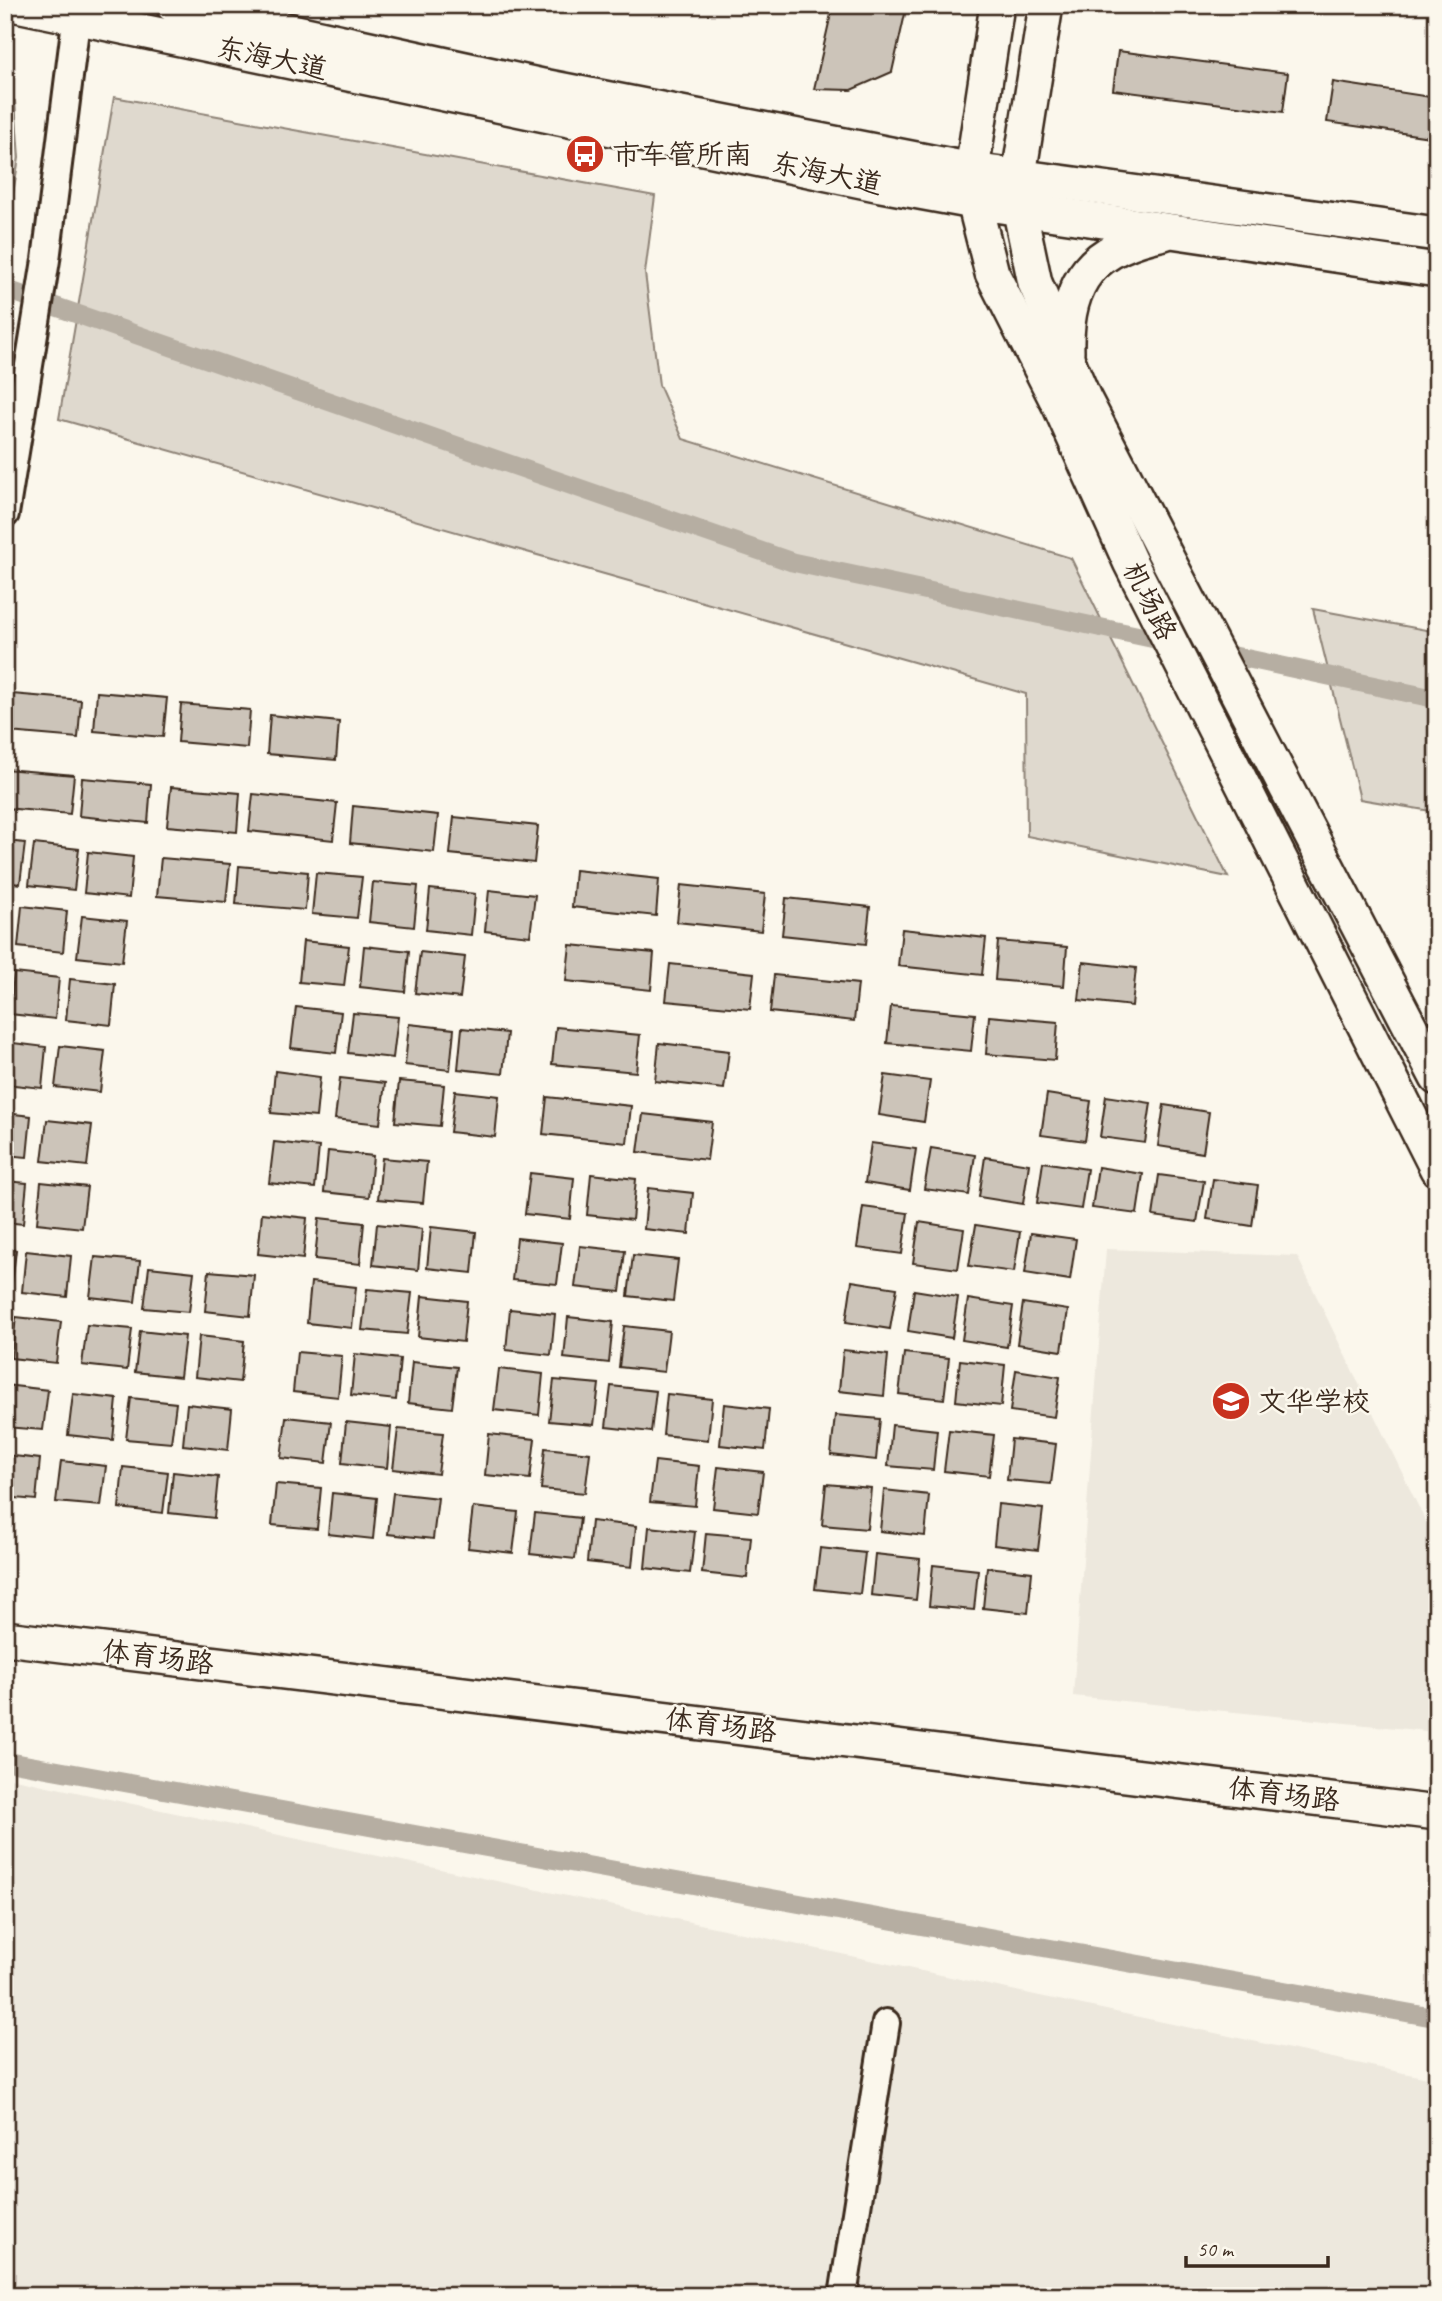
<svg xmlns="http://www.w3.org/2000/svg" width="1442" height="2301" viewBox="0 0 1442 2301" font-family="Caveat,'LXGW WenKai TC',sans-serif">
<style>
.built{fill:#ede8dd}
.green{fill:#dfd9ce;stroke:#8d8276;stroke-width:2}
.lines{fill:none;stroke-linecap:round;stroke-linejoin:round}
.canal{stroke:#b6aea2;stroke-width:19}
.building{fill:#ccc4b9;stroke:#3b2a1e;stroke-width:2}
.minor-casing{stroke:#3b2a1e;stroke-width:32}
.major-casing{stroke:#3b2a1e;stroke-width:38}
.minor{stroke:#fbf7ec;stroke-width:26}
.major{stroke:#fbf7ec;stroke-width:33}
.labels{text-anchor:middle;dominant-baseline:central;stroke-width:5;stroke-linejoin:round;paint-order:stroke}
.street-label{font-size:28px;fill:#3b2a1e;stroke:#fbf7ec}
.poi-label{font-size:28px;fill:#3b2a1e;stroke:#fbf7ec;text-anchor:start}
</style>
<rect width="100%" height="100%" fill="#fbf7ec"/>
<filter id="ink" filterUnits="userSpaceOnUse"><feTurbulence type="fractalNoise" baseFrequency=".0143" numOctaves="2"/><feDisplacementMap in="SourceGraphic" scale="14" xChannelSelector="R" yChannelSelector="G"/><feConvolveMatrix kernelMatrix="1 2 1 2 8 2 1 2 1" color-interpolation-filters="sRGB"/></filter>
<g filter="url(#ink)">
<!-- built -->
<g class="built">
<path d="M1106 1249 1297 1256 1437 1545V1732L1073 1696Z"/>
<path d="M5 1777 1437 2080V2296H5Z"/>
</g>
<!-- green -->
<g class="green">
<path d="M5 97 15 101 19 158 5 241Z"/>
<path d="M114 97 655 196 645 273 659 385 683 439 1071 558 1228 877 1027 836 1026 694 59 419Z"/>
<path d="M1313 609 1437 632V812L1360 799Z"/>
</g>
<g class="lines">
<!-- canal -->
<g class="canal">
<path d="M5 289 792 562 1437 699"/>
<path d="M5 1761 1437 2018"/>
</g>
</g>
<!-- building -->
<g class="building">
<path d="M833 5H907L892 72 851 90 814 89Z"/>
<path d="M1118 51 1288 73 1283 112 1113 90Z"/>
<path d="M1333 82 1437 98V138L1327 122Z"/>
<path d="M97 692 167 698 163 737 94 731Z"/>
<path d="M12 694 81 700 78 738 9 732Z"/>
<path d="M181 704 250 710 247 748 178 742Z"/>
<path d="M270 715 339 722 336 760 267 754Z"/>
<path d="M5 769 74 775 70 814 5 808Z"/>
<path d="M82 778 151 784 148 823 79 816Z"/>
<path d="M171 787 240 793 237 832 167 826Z"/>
<path d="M253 794 337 803 333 840 249 831Z"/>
<path d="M353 806 438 815 434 852 350 843Z"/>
<path d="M454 817 538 826 534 863 450 854Z"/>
<path d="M5 841 25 843 20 884 5 882Z"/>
<path d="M34 844 79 849 74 890 29 885Z"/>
<path d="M88 852 133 857 129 898 84 893Z"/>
<path d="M161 858 230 864 226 902 157 896Z"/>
<path d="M239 866 308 872 305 910 236 904Z"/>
<path d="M575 870 659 879 656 916 572 907Z"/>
<path d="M316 873 362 877 357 918 312 914Z"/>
<path d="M373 882 418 886 414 927 369 922Z"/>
<path d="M681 885 765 894 761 931 677 922Z"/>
<path d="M430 889 475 894 471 935 426 930Z"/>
<path d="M489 890 535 895 530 936 485 931Z"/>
<path d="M786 898 870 907 866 944 782 935Z"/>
<path d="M22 906 67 911 63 952 18 947Z"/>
<path d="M5 909 11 910 6 951 5 950Z"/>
<path d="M82 916 127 921 122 962 77 957Z"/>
<path d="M902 929 986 938 982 975 898 966Z"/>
<path d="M303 941 349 946 344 986 299 982Z"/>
<path d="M998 941 1067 947 1064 986 995 980Z"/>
<path d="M570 945 654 953 651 990 566 981Z"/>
<path d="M364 946 409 951 405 992 360 987Z"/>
<path d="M420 952 465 957 460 998 415 993Z"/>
<path d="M1083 962 1136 968 1132 1006 1079 1000Z"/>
<path d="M670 964 754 973 750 1009 666 1001Z"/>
<path d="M14 973 59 978 55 1019 10 1014Z"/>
<path d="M774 975 858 984 854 1021 770 1012Z"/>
<path d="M70 979 115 984 111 1025 66 1020Z"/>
<path d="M891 1006 975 1014 971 1051 887 1043Z"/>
<path d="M296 1007 341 1012 336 1053 291 1048Z"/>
<path d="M353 1013 398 1017 393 1058 348 1053Z"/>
<path d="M989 1016 1058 1022 1055 1060 986 1054Z"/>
<path d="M409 1024 454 1029 450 1070 405 1065Z"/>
<path d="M556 1027 640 1035 636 1072 552 1064Z"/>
<path d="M462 1028 507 1033 503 1074 458 1069Z"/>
<path d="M5 1042 46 1047 42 1088 5 1084Z"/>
<path d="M659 1043 729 1051 724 1089 655 1081Z"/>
<path d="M60 1046 105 1051 100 1092 55 1087Z"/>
<path d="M275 1071 320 1077 316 1117 271 1113Z"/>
<path d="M885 1075 930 1081 924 1122 879 1115Z"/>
<path d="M340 1078 385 1083 380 1124 335 1119Z"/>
<path d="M399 1081 444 1085 440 1126 395 1122Z"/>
<path d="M455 1091 499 1096 495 1137 450 1132Z"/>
<path d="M1047 1094 1091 1101 1085 1141 1041 1135Z"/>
<path d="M1106 1096 1151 1103 1145 1143 1100 1137Z"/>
<path d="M547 1097 631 1106 627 1143 543 1134Z"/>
<path d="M1164 1105 1209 1112 1203 1153 1158 1146Z"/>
<path d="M5 1113 31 1116 27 1157 5 1155Z"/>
<path d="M643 1114 712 1122 707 1160 638 1152Z"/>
<path d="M47 1120 92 1125 87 1166 42 1161Z"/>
<path d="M274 1142 319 1147 315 1188 269 1183Z"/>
<path d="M871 1143 916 1149 910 1190 865 1183Z"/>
<path d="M931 1148 975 1155 969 1195 924 1189Z"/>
<path d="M328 1151 373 1156 369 1197 324 1192Z"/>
<path d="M985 1157 1029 1164 1023 1204 979 1197Z"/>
<path d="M382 1158 427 1162 423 1203 378 1199Z"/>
<path d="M1043 1162 1087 1169 1081 1209 1037 1203Z"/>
<path d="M1098 1167 1143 1174 1137 1214 1092 1208Z"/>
<path d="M530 1173 574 1178 570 1219 525 1214Z"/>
<path d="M591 1174 636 1179 632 1220 587 1215Z"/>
<path d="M1159 1175 1204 1181 1197 1222 1153 1216Z"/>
<path d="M1213 1179 1258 1185 1252 1226 1207 1219Z"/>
<path d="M5 1181 27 1183 23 1224 5 1222Z"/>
<path d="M41 1182 87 1187 82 1228 37 1223Z"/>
<path d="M648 1188 693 1193 689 1234 644 1229Z"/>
<path d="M863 1207 908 1213 902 1254 857 1248Z"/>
<path d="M262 1213 307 1218 303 1259 258 1254Z"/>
<path d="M319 1218 364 1223 360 1264 315 1259Z"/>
<path d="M919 1222 964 1229 958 1269 913 1263Z"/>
<path d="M377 1224 422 1229 418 1270 373 1265Z"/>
<path d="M976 1225 1020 1232 1014 1272 969 1266Z"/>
<path d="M431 1227 476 1232 472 1273 427 1268Z"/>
<path d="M1031 1233 1076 1239 1070 1280 1025 1273Z"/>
<path d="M517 1238 562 1243 557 1284 512 1280Z"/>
<path d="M580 1246 625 1251 620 1292 575 1287Z"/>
<path d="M5 1249 16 1250 11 1291 5 1290Z"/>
<path d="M26 1251 71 1256 67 1297 22 1292Z"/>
<path d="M633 1255 678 1260 673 1301 628 1296Z"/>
<path d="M95 1257 140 1261 135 1302 90 1297Z"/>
<path d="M149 1267 194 1272 189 1312 144 1308Z"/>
<path d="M209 1271 254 1275 250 1316 205 1311Z"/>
<path d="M852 1281 897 1288 890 1329 846 1322Z"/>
<path d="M311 1282 356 1287 352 1328 307 1323Z"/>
<path d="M367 1289 412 1293 407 1334 362 1330Z"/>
<path d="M914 1290 958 1297 952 1338 908 1331Z"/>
<path d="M422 1296 467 1301 463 1342 418 1337Z"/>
<path d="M968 1299 1013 1306 1007 1347 962 1340Z"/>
<path d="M1023 1303 1068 1310 1062 1351 1017 1344Z"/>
<path d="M510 1309 555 1314 551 1355 506 1350Z"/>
<path d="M16 1317 61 1322 56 1363 11 1358Z"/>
<path d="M568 1317 613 1322 609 1363 564 1358Z"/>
<path d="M87 1325 132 1329 127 1370 82 1365Z"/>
<path d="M624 1326 669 1331 664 1372 619 1367Z"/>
<path d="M140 1331 185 1336 180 1377 135 1372Z"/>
<path d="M199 1336 244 1341 240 1382 195 1377Z"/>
<path d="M843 1350 888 1355 884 1396 839 1391Z"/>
<path d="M297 1352 342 1356 338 1397 293 1392Z"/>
<path d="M904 1353 949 1358 944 1399 899 1394Z"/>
<path d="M355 1354 400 1359 396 1400 351 1395Z"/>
<path d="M960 1360 1005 1365 1001 1406 956 1401Z"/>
<path d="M412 1362 457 1367 452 1408 408 1403Z"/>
<path d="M499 1369 543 1374 539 1415 494 1410Z"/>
<path d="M1016 1370 1060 1377 1054 1417 1010 1411Z"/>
<path d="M554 1380 599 1384 594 1425 549 1421Z"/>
<path d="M5 1385 48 1390 43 1430 5 1427Z"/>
<path d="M611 1386 656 1391 651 1432 606 1427Z"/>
<path d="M73 1394 117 1399 113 1440 68 1435Z"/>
<path d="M667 1394 712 1399 708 1440 663 1435Z"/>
<path d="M131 1398 176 1403 171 1443 126 1439Z"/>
<path d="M187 1404 232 1409 228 1450 183 1445Z"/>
<path d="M724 1404 769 1409 765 1450 720 1445Z"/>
<path d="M835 1415 880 1419 876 1460 831 1455Z"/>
<path d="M286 1417 331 1422 326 1463 281 1458Z"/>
<path d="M346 1422 391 1427 387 1468 342 1463Z"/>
<path d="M892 1425 937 1430 933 1470 888 1466Z"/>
<path d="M398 1429 443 1433 438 1474 393 1469Z"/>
<path d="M949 1430 994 1435 989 1476 944 1471Z"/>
<path d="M489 1434 535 1439 530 1479 485 1475Z"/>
<path d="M1011 1439 1056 1444 1051 1484 1007 1480Z"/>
<path d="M545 1448 590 1453 585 1493 541 1489Z"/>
<path d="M5 1455 40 1459 36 1500 5 1497Z"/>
<path d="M61 1461 106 1466 101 1506 56 1502Z"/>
<path d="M655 1461 699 1466 695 1506 650 1502Z"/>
<path d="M123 1467 168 1472 163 1513 119 1508Z"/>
<path d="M718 1467 763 1472 758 1513 713 1508Z"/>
<path d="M173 1472 218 1477 214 1518 169 1513Z"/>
<path d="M276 1484 321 1488 317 1529 272 1525Z"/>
<path d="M826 1484 871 1488 867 1529 822 1525Z"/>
<path d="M884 1490 929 1495 925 1536 880 1531Z"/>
<path d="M332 1493 377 1498 373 1539 328 1534Z"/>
<path d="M393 1493 438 1498 433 1539 388 1534Z"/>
<path d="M998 1504 1043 1509 1038 1550 994 1545Z"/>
<path d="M473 1507 518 1512 513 1553 468 1548Z"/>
<path d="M535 1513 580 1518 575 1559 530 1554Z"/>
<path d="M591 1521 636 1526 632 1567 587 1562Z"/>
<path d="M649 1527 695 1532 690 1573 645 1568Z"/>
<path d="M706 1533 751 1537 747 1578 702 1573Z"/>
<path d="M820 1548 865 1553 860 1594 815 1589Z"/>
<path d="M875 1554 920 1559 916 1600 871 1595Z"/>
<path d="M933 1565 978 1570 974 1610 929 1606Z"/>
<path d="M987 1567 1032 1572 1028 1613 983 1608Z"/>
</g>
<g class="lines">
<!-- minor casing -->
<g class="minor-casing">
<g id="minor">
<path d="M5 514 46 260 78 5"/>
<path d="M843 2296 886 2023"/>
</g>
</g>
<!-- major casing -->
<g class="major-casing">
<g id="major">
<path d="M17 5 881 185 974 202 1437 270"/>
<path d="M173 5 543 86 972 170 1437 234"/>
<path d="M997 5 972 170 974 202 992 273 1060 407 1130 562 1437 1169"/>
<path d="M1046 5 1019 175V207L1035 283 1084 398 1437 1078"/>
<path d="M1067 352C1065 280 1093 247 1164 233"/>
<path d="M5 1638 1437 1813"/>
</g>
</g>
<!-- minor -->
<use href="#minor" class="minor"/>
<!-- major -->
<use href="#major" class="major"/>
</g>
</g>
<!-- icons -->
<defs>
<g id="bus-disc" transform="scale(2.0125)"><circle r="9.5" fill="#c8321e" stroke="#fbf7ec"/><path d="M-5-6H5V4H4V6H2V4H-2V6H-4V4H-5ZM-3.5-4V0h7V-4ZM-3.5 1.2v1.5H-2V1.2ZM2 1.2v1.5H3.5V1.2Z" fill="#fff"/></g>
<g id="school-disc" transform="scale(2.0125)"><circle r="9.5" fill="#c8321e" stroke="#fbf7ec"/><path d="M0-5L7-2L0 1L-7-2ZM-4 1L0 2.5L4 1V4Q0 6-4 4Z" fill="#fff"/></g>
</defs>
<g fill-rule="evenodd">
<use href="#bus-disc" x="585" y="154"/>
<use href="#school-disc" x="1231" y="1401"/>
</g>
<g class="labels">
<!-- street labels -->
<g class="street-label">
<text transform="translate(272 58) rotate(12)">东海大道</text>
<text transform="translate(827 173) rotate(12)">东海大道</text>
<text transform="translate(1150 601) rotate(63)">机场路</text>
<text transform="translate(158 1657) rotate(7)">体育场路</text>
<text transform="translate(721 1725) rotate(7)">体育场路</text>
<text transform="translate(1284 1794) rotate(7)">体育场路</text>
</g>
<!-- poi labels -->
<g class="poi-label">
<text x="612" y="154">市车管所南</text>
<text x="1258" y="1401">文华学校</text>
</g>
</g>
<!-- margin -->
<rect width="1442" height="2301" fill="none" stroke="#fbf7ec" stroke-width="28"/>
<rect x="14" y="14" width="1414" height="2273" fill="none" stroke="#3b2a1e" stroke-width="2.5" filter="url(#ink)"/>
<!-- scale -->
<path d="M1186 2256v10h142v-10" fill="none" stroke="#3b2a1e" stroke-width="3.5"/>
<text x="1197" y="2256" font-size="21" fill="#3b2a1e" stroke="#fbf7ec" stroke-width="5" paint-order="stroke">50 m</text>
</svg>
